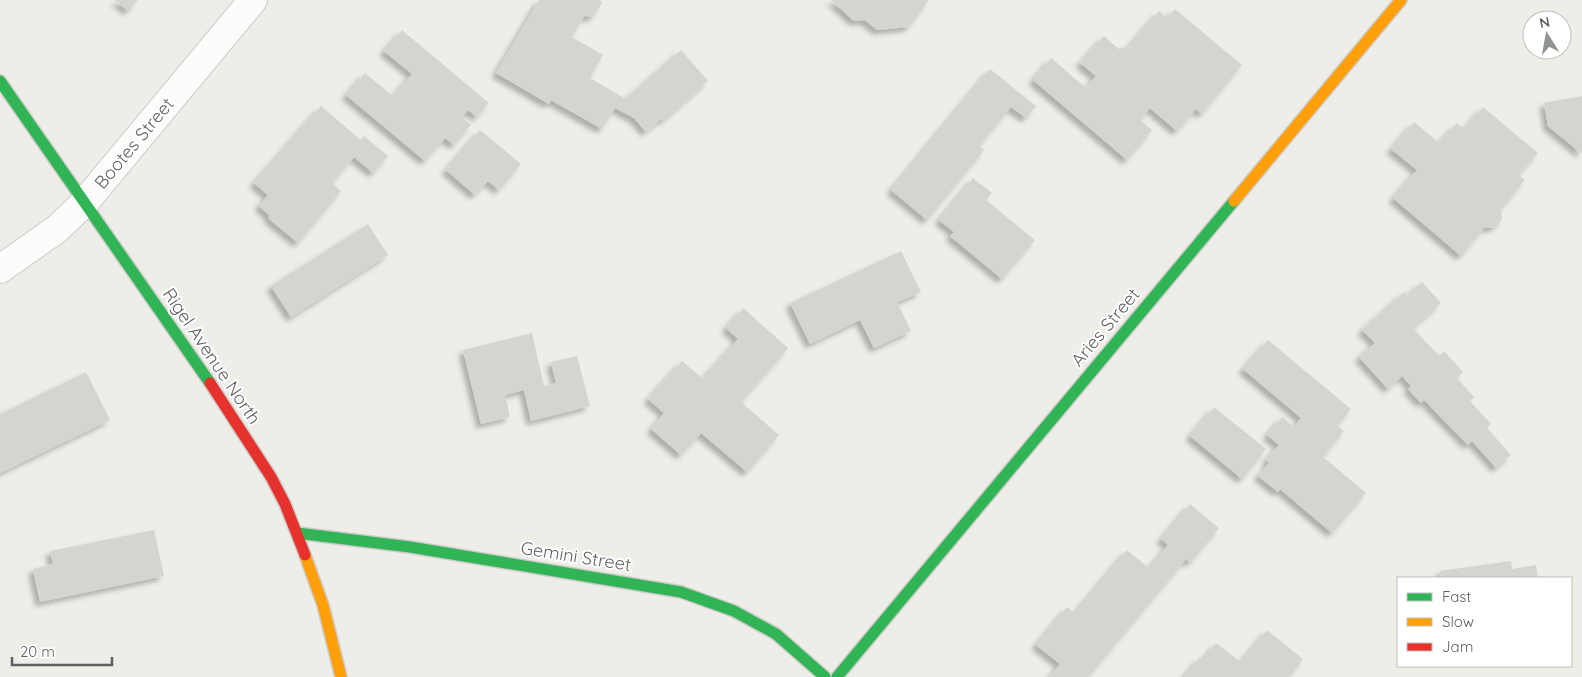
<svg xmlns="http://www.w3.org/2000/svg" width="1582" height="677" viewBox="0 0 1582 677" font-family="Quicksand,sans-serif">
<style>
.building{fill:#d5d4d1;filter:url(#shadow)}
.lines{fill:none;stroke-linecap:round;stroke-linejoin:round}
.street-casing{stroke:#cacac9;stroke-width:30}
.fast-casing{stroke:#cbcbca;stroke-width:14}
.slow-casing{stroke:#cbcbca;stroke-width:14}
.jam-casing{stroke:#cbcbca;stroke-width:14}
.street{stroke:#fcfcfc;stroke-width:28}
.fast{stroke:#30b455;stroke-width:11}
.slow{stroke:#ff9f0a;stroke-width:11}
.jam{stroke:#e5322d;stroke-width:11}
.labels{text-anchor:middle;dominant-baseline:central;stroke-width:4;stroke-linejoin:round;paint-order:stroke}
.street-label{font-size:18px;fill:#5e6267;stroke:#fff}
</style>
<defs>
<filter id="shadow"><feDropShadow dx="-4.5" dy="4.5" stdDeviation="2.5" flood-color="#0004"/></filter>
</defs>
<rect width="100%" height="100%" fill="#eeede8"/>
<!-- building -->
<g class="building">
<path d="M115 0H138L128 11Z"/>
<path d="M539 0H600L602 3 593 17 584 16 572 37 603 55 590 78 626 99 681 50 708 81 663 121 661 119 646 132 634 118 615 108 602 129 551 100 549 104 496 73Z"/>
<path d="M831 0H929L909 27 877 30 865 20 854 21Z"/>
<path d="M1175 9 1242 65 1202 114 1196 109 1177 131 1150 108 1140 120 1152 130 1127 160 1033 80 1051 58 1086 88 1096 76 1080 63 1104 36 1119 49 1122 47 1126 50 1159 11 1167 18Z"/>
<path d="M402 30 489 103 477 117 468 110 462 117 471 125 454 145 445 138 425 161 346 95 365 73 393 96 412 74 384 51Z"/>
<path d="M990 69 1036 106 1026 118 1011 107 979 146 984 150 927 220 891 190Z"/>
<path d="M1582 96V154L1548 126 1544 103Z"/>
<path d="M321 106 361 140 364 136 388 156 373 173 354 157 332 183 341 191 298 243 268 218 270 216 259 206 268 195 254 183Z"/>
<path d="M1483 107 1538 153 1519 175 1525 180 1501 209 1502 219 1499 223 1495 227 1484 228 1461 256 1393 198 1417 170 1391 149 1414 122 1439 143 1457 123 1464 129Z"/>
<path d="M480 130 521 164 499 190 488 181 475 195 446 170Z"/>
<path d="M973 178 992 193 986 200 1035 240 1002 279 950 236 954 232 939 220Z"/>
<path d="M368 224 388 255 291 317 271 286Z"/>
<path d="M901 251 921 292 897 302 911 331 874 348 860 320 810 344 790 303Z"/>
<path d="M1422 282 1441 303 1413 328 1439 356 1444 351 1463 372 1457 378 1474 397 1470 401 1491 424 1487 428 1511 455 1496 468 1472 441 1468 445 1424 400 1421 403 1408 389 1411 386 1402 376 1388 389 1359 357 1375 343 1362 330 1404 292 1407 295Z"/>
<path d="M743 308 788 348 741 402 779 435 747 472 701 433 681 455 651 429 664 413 648 399 682 361 703 379 738 339 726 328Z"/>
<path d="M532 333 544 386 556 383 551 362 577 356 590 406 531 421 524 390 505 395 510 417 481 424 463 350Z"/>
<path d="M1268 340 1351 409 1337 426 1344 431 1323 457 1366 493 1332 533 1280 489 1278 492 1258 476 1269 463 1266 460 1279 445 1267 435 1282 417 1294 427 1301 418 1243 369Z"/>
<path d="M86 372 110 420 0 473V414Z"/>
<path d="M1214 407 1266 449 1242 479 1190 436Z"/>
<path d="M1190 504 1219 528 1190 563 1186 559 1088 677H1049L1060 664 1036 645 1067 607 1075 613 1127 550 1149 568 1168 545 1161 539Z"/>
<path d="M154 530 164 576 40 602 33 569 53 564 50 551Z"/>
<path d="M1511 561 1512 569 1536 565 1538 578H1441L1440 571Z"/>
<path d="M1267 630 1303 659 1289 677H1184L1200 657 1203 660 1216 643 1241 662Z"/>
</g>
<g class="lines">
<!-- street casing -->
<g class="street-casing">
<path id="street" d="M0 269 57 229 85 202 253 0"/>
</g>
<!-- fast casing -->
<g class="fast-casing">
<g id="fast">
<path d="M0 81 210 383"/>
<path d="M297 533 410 547 681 592 734 611 776 634 825 677"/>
<path d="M837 677 1234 201"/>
</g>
</g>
<!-- slow casing -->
<g class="slow-casing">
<g id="slow">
<path d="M1234 201 1401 0"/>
<path d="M305 555 323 605 341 677"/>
</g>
</g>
<!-- jam casing -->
<g class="jam-casing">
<path id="jam" d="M210 383 271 477 285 504 305 555"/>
</g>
<!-- street -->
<use href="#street" class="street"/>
<!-- fast -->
<use href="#fast" class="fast"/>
<!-- slow -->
<use href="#slow" class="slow"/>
<!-- jam -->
<use href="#jam" class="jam"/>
</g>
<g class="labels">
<!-- street labels -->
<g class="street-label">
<text transform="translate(134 143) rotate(-50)">Bootes Street</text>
<text transform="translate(1105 327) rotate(-50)">Aries Street</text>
<text transform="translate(212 356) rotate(56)">Rigel Avenue North</text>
<text transform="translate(576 556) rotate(9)">Gemini Street</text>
</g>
</g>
<!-- legend -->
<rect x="1397" y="577" width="175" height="90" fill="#ffffff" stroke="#bfc0c2"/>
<rect x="1407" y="593" width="25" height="8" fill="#30b455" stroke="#bfc0c2"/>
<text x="1442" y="602" font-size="15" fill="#5e6267">Fast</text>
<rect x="1407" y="618" width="25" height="8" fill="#ff9f0a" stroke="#bfc0c2"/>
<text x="1442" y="627" font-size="15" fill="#5e6267">Slow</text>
<rect x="1407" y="643" width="25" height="8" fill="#e5322d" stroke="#bfc0c2"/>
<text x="1442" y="652" font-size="15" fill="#5e6267">Jam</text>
<!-- north arrow -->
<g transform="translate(1547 35) rotate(349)"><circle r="24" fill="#ffffff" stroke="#bfc0c2"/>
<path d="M0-4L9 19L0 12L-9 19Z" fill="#909394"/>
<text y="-8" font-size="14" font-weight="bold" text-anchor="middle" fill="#5e6267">N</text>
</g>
<!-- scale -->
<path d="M12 657v8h100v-8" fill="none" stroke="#5e6267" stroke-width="2.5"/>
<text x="20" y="657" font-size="15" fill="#5e6267" stroke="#ffffff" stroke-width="4" paint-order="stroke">20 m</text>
</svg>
